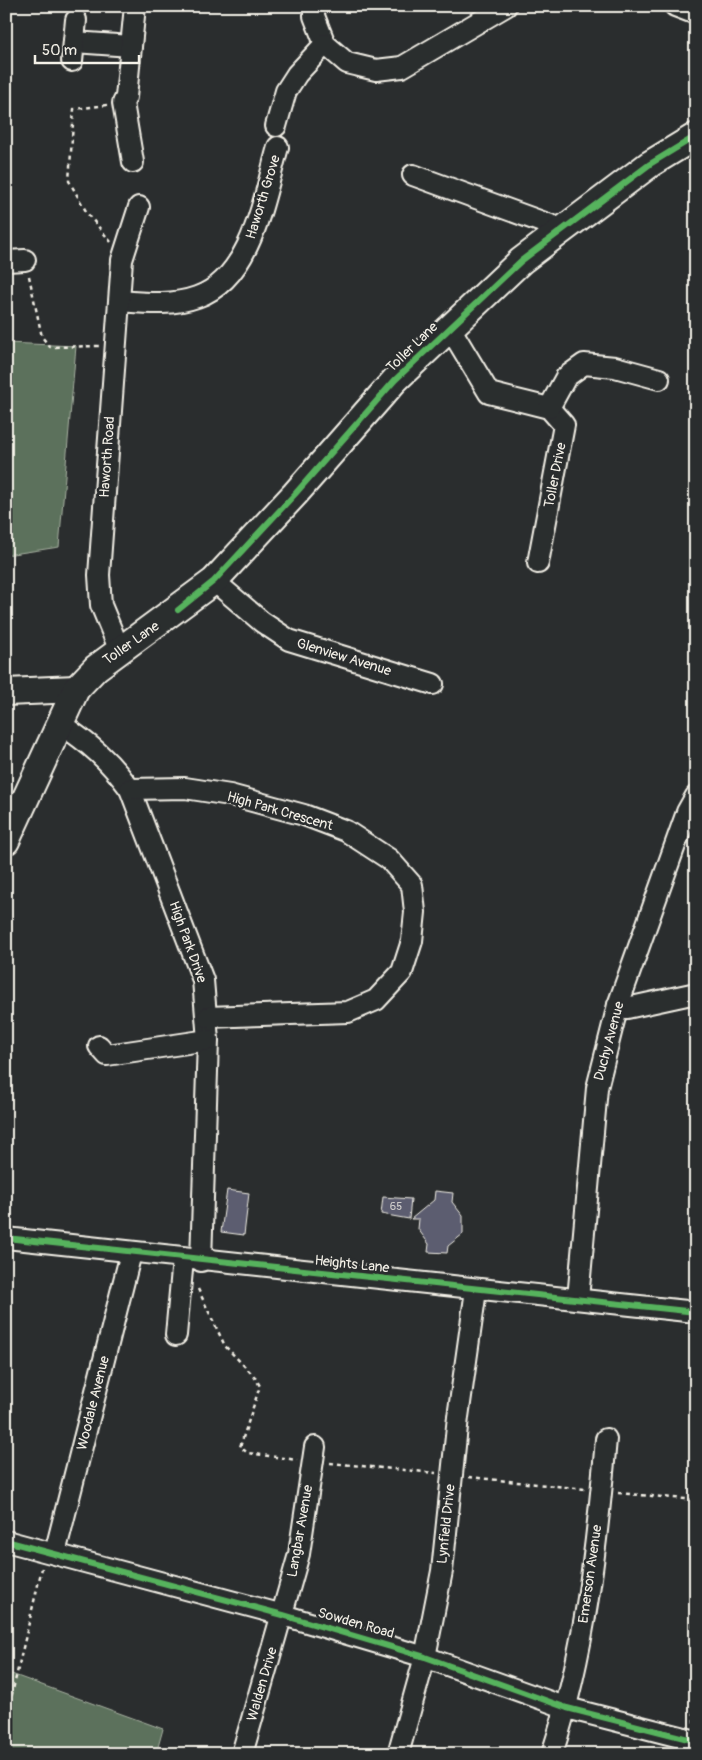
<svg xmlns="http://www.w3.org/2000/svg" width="702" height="1760" viewBox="0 0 702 1760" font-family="Pangolin,sans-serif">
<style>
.green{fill:#5c715c;stroke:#a8b1a2}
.building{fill:#5b5d6f;stroke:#f4f1e8}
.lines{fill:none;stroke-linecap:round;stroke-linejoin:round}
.minor-casing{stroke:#f4f1e8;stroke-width:24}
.major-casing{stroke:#f4f1e8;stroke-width:30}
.path{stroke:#f4f1e8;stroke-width:2.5;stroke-dasharray:4 4;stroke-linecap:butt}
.minor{stroke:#2a2d2e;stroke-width:20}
.major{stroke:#2a2d2e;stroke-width:26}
.cycleway-casing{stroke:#2a2d2e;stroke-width:9}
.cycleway{stroke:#56b35d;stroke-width:6}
.labels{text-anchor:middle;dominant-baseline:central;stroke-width:5;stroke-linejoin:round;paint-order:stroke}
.number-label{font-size:11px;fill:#ceccca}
.street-label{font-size:14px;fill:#f4f1e8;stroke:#2a2d2e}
</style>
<rect width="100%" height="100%" fill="#2a2d2e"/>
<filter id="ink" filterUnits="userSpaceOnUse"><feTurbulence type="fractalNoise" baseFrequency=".02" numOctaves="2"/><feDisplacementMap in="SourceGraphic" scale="10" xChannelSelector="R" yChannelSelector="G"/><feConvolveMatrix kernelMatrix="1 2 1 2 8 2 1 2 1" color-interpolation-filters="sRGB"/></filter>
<g filter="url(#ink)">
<!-- green -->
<g class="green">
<path d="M6 343 76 346 59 547 6 555Z"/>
<path d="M6 1672 163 1729 156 1754H6Z"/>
</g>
<!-- building -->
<g class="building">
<path d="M227 1190 249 1193 244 1235 221 1232Z"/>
<path d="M435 1191 453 1193 452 1202 463 1216V1234L448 1246 447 1253 428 1252 429 1244 418 1229 419 1219H411L434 1200Z"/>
<path d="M383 1197 411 1199 409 1219 381 1214Z"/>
</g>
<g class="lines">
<!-- minor casing -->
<g class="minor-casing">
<g id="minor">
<path d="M314 6V16L325 44 347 63 376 70 402 67 506 6"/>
<path d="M675 6 696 14"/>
<path d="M74 42 131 46"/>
<path d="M72 61 76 20"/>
<path d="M276 126 286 91 297 74 325 44"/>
<path d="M133 162 123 103 126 97 135 6"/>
<path d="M413 175 564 230"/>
<path d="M6 261 25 260"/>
<path d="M120 301C146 303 172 306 197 297 252 278 264 196 278 147"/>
<path d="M450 328 489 393 549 408 564 425 538 563"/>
<path d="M549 408 566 377 584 364 615 367 659 379"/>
<path d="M214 581 262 622 289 640 433 684"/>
<path d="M120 651 101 605 99 575 122 260 139 207"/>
<path d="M59 723C89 743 109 760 130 789L203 980 208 1040 201 1261"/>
<path d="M130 789 185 788 230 795 304 815 346 831 389 859 412 885 415 912 412 941 402 972 376 1000 348 1012 208 1017"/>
<path d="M618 1005 627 1008 696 993"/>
<path d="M99 1046 107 1055 208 1040"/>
<path d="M6 1238 696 1312"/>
<path d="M578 1299 597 1088 618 1005 687 812 696 796"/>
<path d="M176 1335 183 1259"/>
<path d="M6 1541 283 1615 425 1657 567 1708 696 1741"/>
<path d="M55 1553 131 1253"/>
<path d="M242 1754 299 1554 315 1447"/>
<path d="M398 1754 425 1657 442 1571 458 1417 476 1290"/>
<path d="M552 1754C585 1652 597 1545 606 1439"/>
</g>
</g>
<!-- major casing -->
<g class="major-casing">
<g id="major">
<path d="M6 692 76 689"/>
<path d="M6 841 76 689 96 668 214 581 295 494 395 380 521 261 650 164 696 136"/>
</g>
</g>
<!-- path -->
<g class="path">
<path d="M107 105 74 109 69 181 87 213 111 242"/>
<path d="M29 276 42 337 50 347 99 346"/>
<path d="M198 1289 225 1346 254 1376 260 1386 240 1447 248 1453 297 1460"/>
<path d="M330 1463 436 1473"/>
<path d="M469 1477 585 1489"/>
<path d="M618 1493 696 1500"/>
<path d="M6 1719 42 1568"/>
<path d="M694 1723 692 1673 696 1500"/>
</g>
<!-- minor -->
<use href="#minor" class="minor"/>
<!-- major -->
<use href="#major" class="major"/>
<!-- cycleway casing -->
<g class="cycleway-casing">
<g id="cycleway">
<path d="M178 610 214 581 295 494 395 380 521 261 650 164 696 136"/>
<path d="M6 1238 696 1312"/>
<path d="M6 1541 283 1615 425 1657 567 1708 696 1741"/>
</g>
</g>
<!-- cycleway -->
<use href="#cycleway" class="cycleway"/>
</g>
</g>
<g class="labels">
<!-- number labels -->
<g class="number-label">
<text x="396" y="1206">65</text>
</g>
<!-- street labels -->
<g class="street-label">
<text transform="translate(263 197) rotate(-73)">Haworth Grove</text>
<text transform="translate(412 347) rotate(-44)">Toller Lane</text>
<text transform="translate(107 457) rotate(-86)">Haworth Road</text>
<text transform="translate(555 475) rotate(-79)">Toller Drive</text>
<text transform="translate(131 643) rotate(-35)">Toller Lane</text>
<text transform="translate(344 657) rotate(17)">Glenview Avenue</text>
<text transform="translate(280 811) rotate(16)">High Park Crescent</text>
<text transform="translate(188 942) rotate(70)">High Park Drive</text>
<text transform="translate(609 1041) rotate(-75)">Duchy Avenue</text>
<text transform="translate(352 1264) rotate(6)">Heights Lane</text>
<text transform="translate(93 1403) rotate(-76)">Woodale Avenue</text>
<text transform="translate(446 1524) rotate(-84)">Lynfield Drive</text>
<text transform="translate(300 1531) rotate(-80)">Langbar Avenue</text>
<text transform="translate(590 1574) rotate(-82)">Emerson Avenue</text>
<text transform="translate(356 1623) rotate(16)">Sowden Road</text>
<text transform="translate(262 1684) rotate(-74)">Walden Drive</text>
</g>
</g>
<!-- margin -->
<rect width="702" height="1760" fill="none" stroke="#2a2d2e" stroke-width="25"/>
<rect x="12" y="12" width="677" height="1735" fill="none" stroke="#f4f1e8" stroke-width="2" filter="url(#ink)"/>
<!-- scale -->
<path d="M35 55v8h104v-8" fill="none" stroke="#f4f1e8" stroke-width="2.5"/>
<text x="42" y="55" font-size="15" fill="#f4f1e8" stroke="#2a2d2e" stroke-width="4" paint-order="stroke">50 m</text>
</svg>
